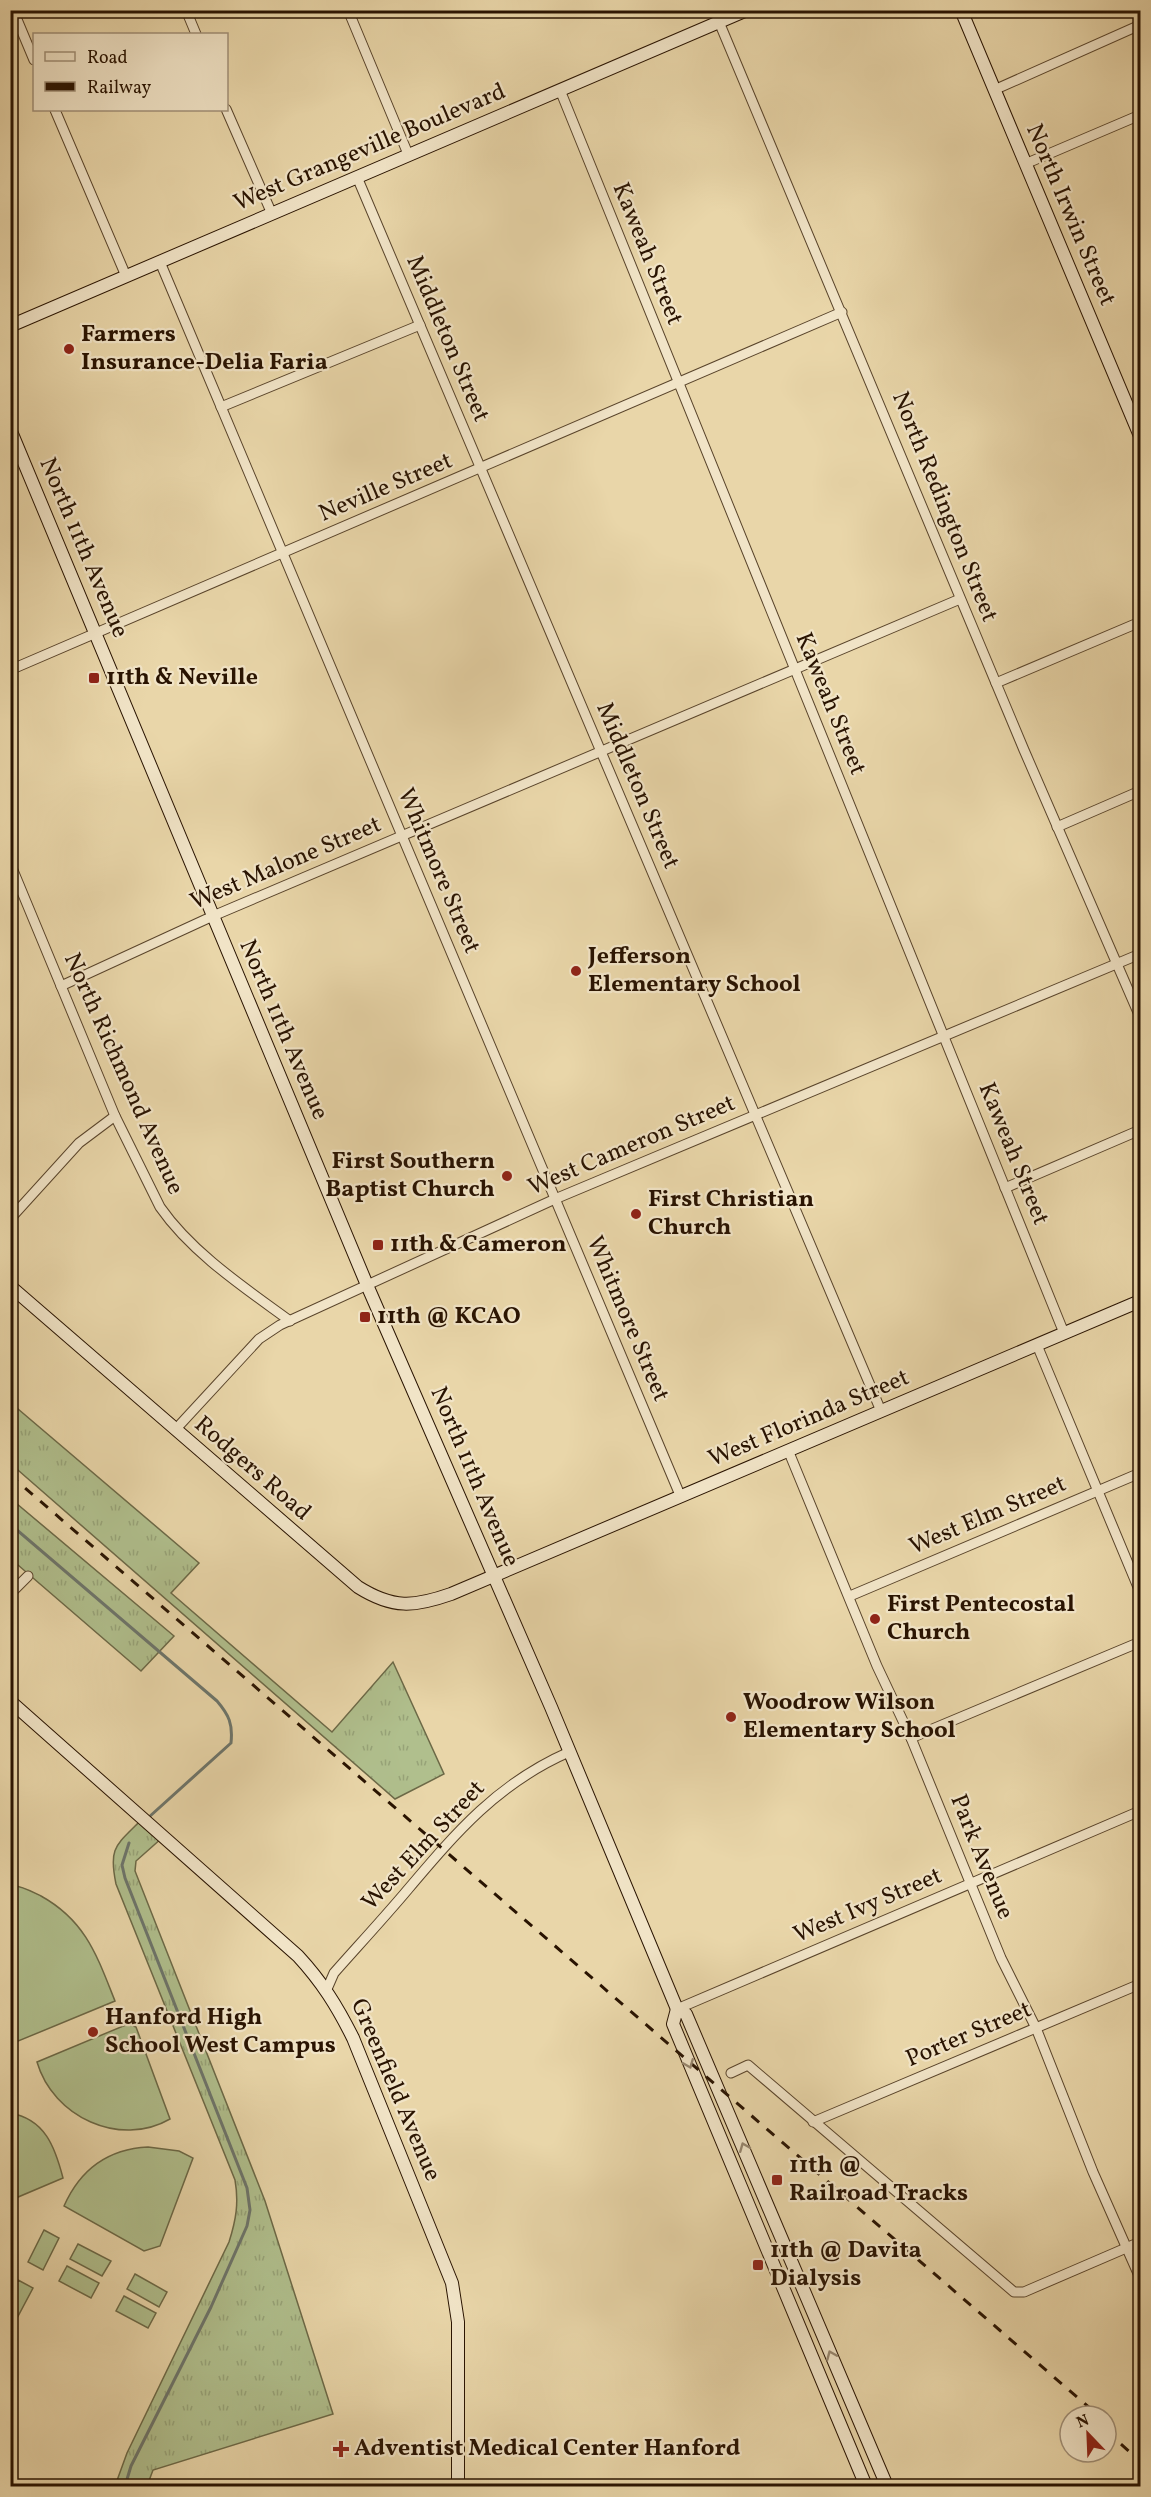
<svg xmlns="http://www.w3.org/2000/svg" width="1151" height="2497" viewBox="0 0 1151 2497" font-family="Vollkorn,serif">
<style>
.grass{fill:url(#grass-tufts);stroke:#6c6947;stroke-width:1.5}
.pitch{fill:#b0bf8d;stroke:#6c6947;stroke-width:1.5}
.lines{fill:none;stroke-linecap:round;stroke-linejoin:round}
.stream{stroke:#6d756b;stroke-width:3}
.street-casing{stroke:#59442b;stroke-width:11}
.secondary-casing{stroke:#291301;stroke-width:14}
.street{stroke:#f1e4c7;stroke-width:9}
.secondary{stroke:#f1e4c7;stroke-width:12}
.rail{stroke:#291301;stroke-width:3;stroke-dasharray:10 10;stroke-linecap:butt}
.oneway{stroke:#97866e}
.poi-dot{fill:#8f2418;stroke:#f1e4c7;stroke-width:2}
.labels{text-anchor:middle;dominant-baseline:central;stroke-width:4.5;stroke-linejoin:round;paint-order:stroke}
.street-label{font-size:24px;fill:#291301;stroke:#f1e4c7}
.poi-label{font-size:24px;font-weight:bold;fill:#291301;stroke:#f1e4c7;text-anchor:start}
</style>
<defs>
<pattern id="grass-tufts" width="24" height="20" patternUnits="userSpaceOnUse" patternTransform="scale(1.5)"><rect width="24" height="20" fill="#b0bf8d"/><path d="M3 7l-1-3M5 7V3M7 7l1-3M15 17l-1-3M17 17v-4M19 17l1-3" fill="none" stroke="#97a378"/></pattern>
</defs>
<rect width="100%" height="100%" fill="#e9d6a9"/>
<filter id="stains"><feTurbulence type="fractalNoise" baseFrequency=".00333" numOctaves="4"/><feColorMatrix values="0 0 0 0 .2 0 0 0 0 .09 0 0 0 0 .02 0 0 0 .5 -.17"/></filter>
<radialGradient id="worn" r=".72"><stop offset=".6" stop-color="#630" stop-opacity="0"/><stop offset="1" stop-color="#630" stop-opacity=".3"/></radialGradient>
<!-- grass -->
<g class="grass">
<path d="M11 1403 199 1563 171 1593 332 1732 393 1662 444 1774 395 1799 11 1464Z"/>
<path d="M10 1498 174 1636 141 1671 11 1559Z"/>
<path d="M142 1819 163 1837 136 1861 135 1871 265 2201 333 2414 153 2470 147 2486H115L127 2453 229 2242C236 2220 239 2203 235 2180L116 1884C108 1846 117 1845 142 1819Z"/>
</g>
<!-- pitch -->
<g class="pitch">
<path d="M11 1885C22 1886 31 1891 41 1896 86 1921 97 1956 115 2001L11 2044Z"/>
<path d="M128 2024 136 2027 170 2119C120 2148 53 2117 37 2062Z"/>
<path d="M10 2113C45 2119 55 2147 63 2178L11 2200Z"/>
<path d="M148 2147 179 2151 193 2158 160 2246 144 2251 64 2206C80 2170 108 2149 148 2147Z"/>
<path d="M44 2230 59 2238 43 2270 28 2262Z"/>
<path d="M78 2244 111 2261 102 2276 70 2259Z"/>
<path d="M67 2266 99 2283 91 2298 59 2281Z"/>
<path d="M135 2274 167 2292 159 2307 127 2289Z"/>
<path d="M18 2280 33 2288 16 2320 11 2318V2294Z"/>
<path d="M124 2296 156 2313 148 2328 116 2311Z"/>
</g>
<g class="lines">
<!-- stream -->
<g class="stream">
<path d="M10 1524 217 1701C229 1715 233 1724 231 1743L149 1817"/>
<path d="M125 2486 131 2466 211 2307 247 2226 250 2210 247 2188 125 1878 122 1865 129 1843"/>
</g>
<!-- street casing -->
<g class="street-casing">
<g id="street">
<path d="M13 10 34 60"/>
<path d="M186 10 196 34"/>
<path d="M348 10 408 154"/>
<path d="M714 10 1024 750 1140 1017"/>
<path d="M560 90 1064 1333"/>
<path d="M994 90 1140 25"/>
<path d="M226 109 272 214"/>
<path d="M55 110 126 276"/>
<path d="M1025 164 1140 115"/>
<path d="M357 177 881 1411"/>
<path d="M160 262 680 1495"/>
<path d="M221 407 420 325"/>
<path d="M10 670 842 312"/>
<path d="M996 683 1140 622"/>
<path d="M1057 827 1140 791"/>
<path d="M10 863 115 1116 160 1207C192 1253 245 1288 290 1321"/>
<path d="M61 986 213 916 960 599"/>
<path d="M1005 1188 1140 1130"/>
<path d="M10 1219 79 1143 115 1116"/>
<path d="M1037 1345 1140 1592"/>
<path d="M175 1430 259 1339 280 1325 555 1199 1140 954"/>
<path d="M788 1450 877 1666 911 1738 1001 1958 1036 2028 1093 2172 1140 2278"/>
<path d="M10 1594 28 1576"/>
<path d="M850 1596 1140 1473"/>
<path d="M911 1738 1140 1642"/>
<path d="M327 1989 334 1973C357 1947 381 1921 404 1894 454 1835 496 1784 569 1752"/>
<path d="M677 2009 1140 1811"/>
<path d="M731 2073 748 2065 1014 2292H1024L1140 2242"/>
<path d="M813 2122 1140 1984"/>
</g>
</g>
<!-- secondary casing -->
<g class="secondary-casing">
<g id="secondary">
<path d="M961 10 1140 436"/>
<path d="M10 326 747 10"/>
<path d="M10 429 367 1285 551 1707 677 2009 686 2014 887 2486"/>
<path d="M10 1286 358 1587C393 1609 414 1607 451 1594L1140 1301"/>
<path d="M10 1701 298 1956C322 1982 337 2006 353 2038L452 2283 458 2322V2486"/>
<path d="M677 2009 673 2024 866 2486"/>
</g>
</g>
<!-- street -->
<use href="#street" class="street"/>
<!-- secondary -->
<use href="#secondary" class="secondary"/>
<!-- rail -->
<g class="rail">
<path d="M10 1475 1099 2416"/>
<path d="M1106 2431 1140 2461"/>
</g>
</g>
<!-- one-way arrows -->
<defs><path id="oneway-chevron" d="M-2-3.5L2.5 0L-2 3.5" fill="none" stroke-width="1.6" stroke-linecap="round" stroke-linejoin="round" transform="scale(1.5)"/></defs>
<g class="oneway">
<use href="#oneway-chevron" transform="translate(689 2064) rotate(68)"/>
<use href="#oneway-chevron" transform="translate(744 2147) rotate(-112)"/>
<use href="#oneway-chevron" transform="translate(831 2355) rotate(-113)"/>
</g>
<!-- markers -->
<g class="poi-dot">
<circle cx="69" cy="349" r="6"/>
<rect x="88" y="672" width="12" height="12" rx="3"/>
<circle cx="576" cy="971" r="6"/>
<circle cx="507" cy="1176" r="6"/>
<circle cx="636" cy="1214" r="6"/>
<rect x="372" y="1239" width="12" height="12" rx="3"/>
<rect x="359" y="1311" width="12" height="12" rx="3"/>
<circle cx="875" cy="1619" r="6"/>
<circle cx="731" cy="1717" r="6"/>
<circle cx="93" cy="2032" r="6"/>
<rect x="771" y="2174" width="12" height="12" rx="3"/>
<rect x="752" y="2259" width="12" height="12" rx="3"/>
<path d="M338 2440h6v6h6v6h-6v6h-6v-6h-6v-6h6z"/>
</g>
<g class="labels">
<!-- street labels -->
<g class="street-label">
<text transform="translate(370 148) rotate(-23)">West Grangeville Boulevard</text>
<text transform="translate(1070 215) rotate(67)">North Irwin Street</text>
<text transform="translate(647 254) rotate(68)">Kaweah Street</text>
<text transform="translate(447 339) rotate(67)">Middleton Street</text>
<text transform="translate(386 488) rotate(-23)">Neville Street</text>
<text transform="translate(944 507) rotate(68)">North Redington Street</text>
<text transform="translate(83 548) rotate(67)">North 11th Avenue</text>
<text transform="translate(830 704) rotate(68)">Kaweah Street</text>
<text transform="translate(637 786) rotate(67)">Middleton Street</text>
<text transform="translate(286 864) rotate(-23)">West Malone Street</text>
<text transform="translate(438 871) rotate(67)">Whitmore Street</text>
<text transform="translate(283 1030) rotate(67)">North 11th Avenue</text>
<text transform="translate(123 1074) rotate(66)">North Richmond Avenue</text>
<text transform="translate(632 1146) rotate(-23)">West Cameron Street</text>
<text transform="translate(1013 1154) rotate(68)">Kaweah Street</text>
<text transform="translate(627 1319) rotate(67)">Whitmore Street</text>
<text transform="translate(809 1419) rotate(-23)">West Florinda Street</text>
<text transform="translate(252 1469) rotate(41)">Rodgers Road</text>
<text transform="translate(474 1477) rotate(67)">North 11th Avenue</text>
<text transform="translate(988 1516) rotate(-23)">West Elm Street</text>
<text transform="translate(424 1846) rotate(-47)">West Elm Street</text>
<text transform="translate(981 1857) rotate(68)">Park Avenue</text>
<text transform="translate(868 1906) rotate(-23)">West Ivy Street</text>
<text transform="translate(969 2035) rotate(-23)">Porter Street</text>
<text transform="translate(395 2090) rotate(67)">Greenfield Avenue</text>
</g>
<!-- poi labels -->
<g class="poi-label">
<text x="81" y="335">Farmers<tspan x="81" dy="28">Insurance-Delia Faria</tspan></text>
<text x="106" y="678">11th &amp; Neville</text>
<text x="588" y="957">Jefferson<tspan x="588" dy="28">Elementary School</tspan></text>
<text x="495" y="1162" text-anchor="end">First Southern<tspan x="495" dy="28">Baptist Church</tspan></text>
<text x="648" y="1200">First Christian<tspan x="648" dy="28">Church</tspan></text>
<text x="390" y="1245">11th &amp; Cameron</text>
<text x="377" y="1317">11th @ KCAO</text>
<text x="887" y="1605">First Pentecostal<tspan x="887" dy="28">Church</tspan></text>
<text x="743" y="1703">Woodrow Wilson<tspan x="743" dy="28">Elementary School</tspan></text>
<text x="105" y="2018">Hanford High<tspan x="105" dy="28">School West Campus</tspan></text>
<text x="789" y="2166">11th @<tspan x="789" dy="28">Railroad Tracks</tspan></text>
<text x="770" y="2251">11th @ Davita<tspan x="770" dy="28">Dialysis</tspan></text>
<text x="354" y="2449">Adventist Medical Center Hanford</text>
</g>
</g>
<!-- margin -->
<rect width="1151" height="2497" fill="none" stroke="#e9d6a9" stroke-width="36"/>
<rect x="12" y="12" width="1127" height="2473" fill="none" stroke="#291301" stroke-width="3"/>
<rect x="18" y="18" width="1115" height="2461" fill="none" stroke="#291301" stroke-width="1.5"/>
<!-- legend -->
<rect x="33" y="33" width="195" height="78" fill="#f1e4c7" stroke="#a19078" stroke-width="1.5"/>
<rect x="45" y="52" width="30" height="9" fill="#f1e4c7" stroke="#a19078" stroke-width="1.5"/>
<text x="87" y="63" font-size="18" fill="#291301">Road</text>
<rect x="45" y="82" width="30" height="9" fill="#291301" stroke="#a19078" stroke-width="1.5"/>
<text x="87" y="93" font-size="18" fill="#291301">Railway</text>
<!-- north arrow -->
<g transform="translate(1088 2434) rotate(337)"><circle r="28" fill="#f1e4c7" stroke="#a19078" stroke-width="1.5"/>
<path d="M0-4.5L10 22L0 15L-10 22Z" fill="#8f2418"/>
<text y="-9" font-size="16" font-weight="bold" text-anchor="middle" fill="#291301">N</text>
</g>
<rect width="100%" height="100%" filter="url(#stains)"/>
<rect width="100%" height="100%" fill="url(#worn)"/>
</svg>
